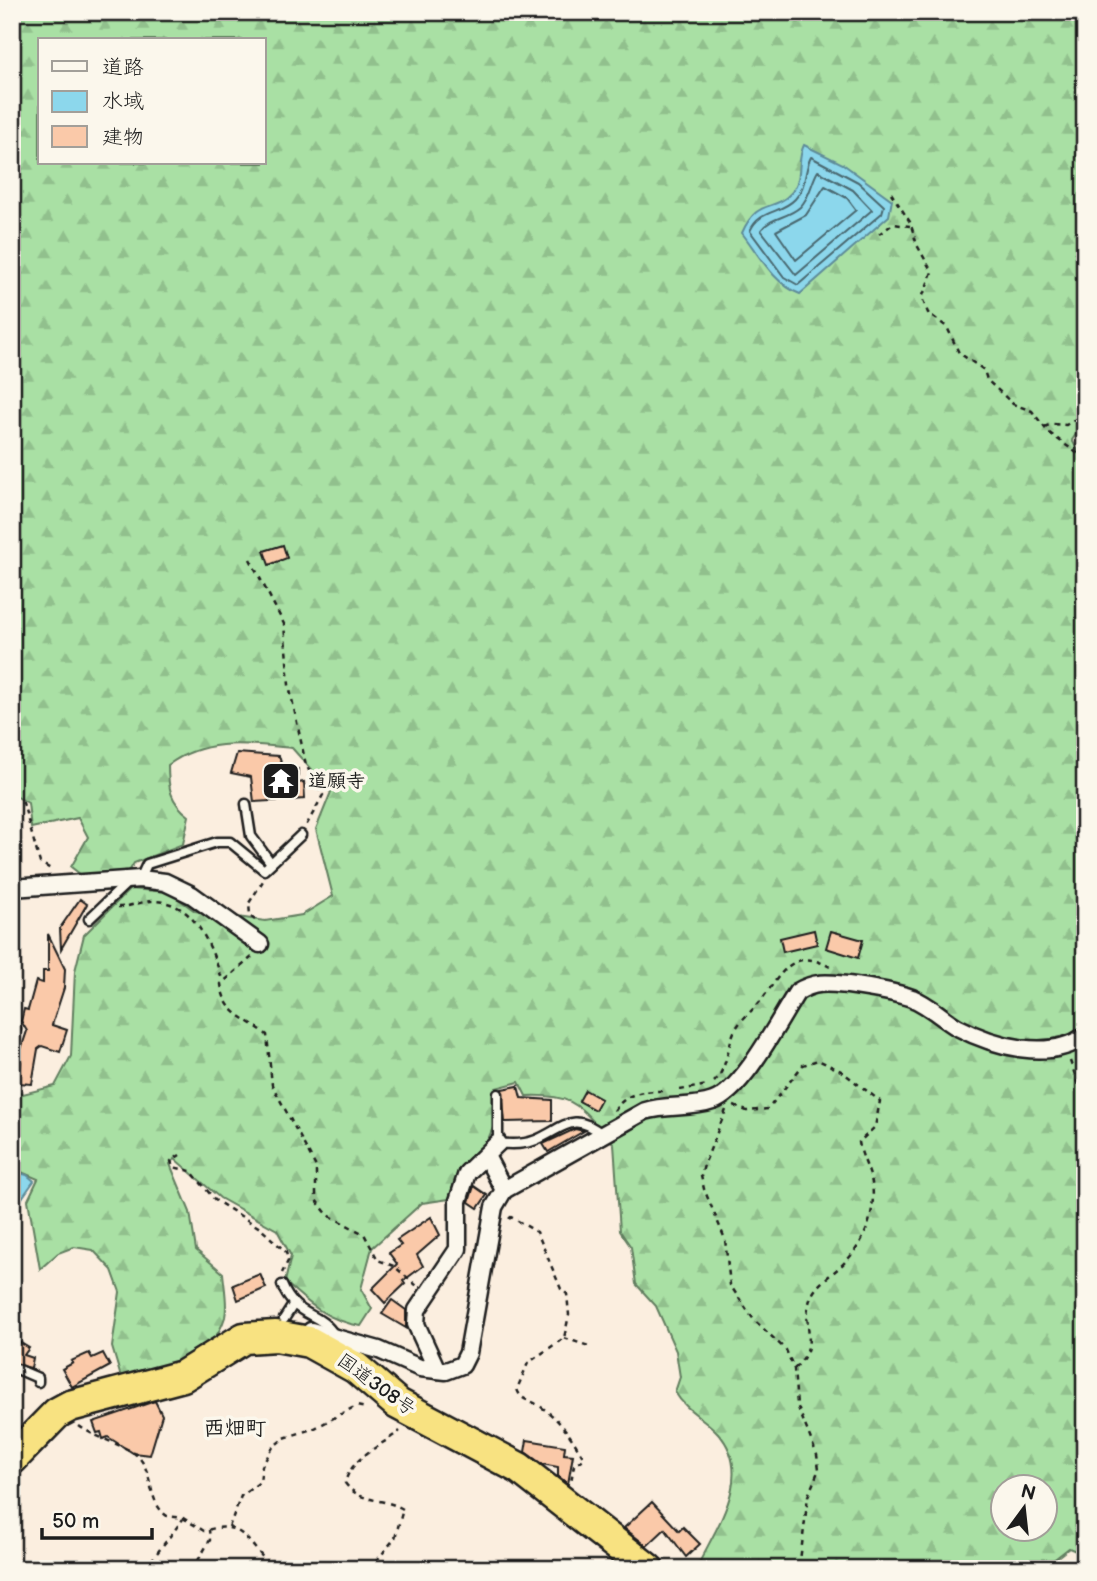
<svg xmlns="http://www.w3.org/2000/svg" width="1097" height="1581" viewBox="0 0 1097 1581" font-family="'Balsamiq Sans','Klee One',sans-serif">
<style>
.forest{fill:url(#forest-firs);stroke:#627e60;stroke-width:2;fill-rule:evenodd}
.water{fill:#8cd7ec;stroke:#5f8c99;stroke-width:2}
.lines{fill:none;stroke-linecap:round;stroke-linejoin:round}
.shore{stroke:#49676f;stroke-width:2}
.building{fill:#fac9a9;stroke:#1c1c1c;stroke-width:2}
.lane-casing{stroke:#1c1c1c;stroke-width:13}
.street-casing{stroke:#1c1c1c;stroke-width:21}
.highway-casing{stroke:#1c1c1c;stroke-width:35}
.path{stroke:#1c1c1c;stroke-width:2.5;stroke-dasharray:5 5;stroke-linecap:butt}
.lane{stroke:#fbf7ec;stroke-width:8}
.street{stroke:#fbf7ec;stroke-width:16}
.highway{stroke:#f8e281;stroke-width:30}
.labels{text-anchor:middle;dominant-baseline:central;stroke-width:7;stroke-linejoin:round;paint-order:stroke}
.poi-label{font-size:19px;font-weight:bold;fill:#1c1c1c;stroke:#fbf7ec;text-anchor:start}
.street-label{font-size:19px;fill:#1c1c1c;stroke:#fbf7ec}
.neighbourhood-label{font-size:21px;font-weight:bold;fill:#1c1c1c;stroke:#fbf7ec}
</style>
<defs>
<pattern id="forest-firs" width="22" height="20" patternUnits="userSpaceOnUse" patternTransform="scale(1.75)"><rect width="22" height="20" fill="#a9e0a4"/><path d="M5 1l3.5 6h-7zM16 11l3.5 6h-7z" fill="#91c08d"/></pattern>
</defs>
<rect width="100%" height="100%" fill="#fbeedf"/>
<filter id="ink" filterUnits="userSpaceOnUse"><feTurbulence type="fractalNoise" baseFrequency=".0143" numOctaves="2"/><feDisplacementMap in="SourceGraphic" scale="14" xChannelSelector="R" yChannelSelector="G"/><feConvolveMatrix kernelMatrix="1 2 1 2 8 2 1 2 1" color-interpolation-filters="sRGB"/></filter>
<g filter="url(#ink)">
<!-- forest -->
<path class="forest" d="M12 12H1085V422L1072 440 1085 463V1555L1069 1548 1042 1569H703L699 1563C719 1523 754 1473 718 1433 703 1417 686 1411 675 1392L680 1377 676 1351 656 1306 636 1284 631 1247 620 1231 614 1144C579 1108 579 1094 526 1096L519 1082 496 1088 494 1125 485 1147 464 1164 449 1199 422 1203 372 1248 361 1289 372 1309 361 1326C328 1321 309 1304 285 1282L291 1256 277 1230 220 1198 175 1159 170 1164 190 1212 196 1250 223 1273C224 1286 228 1304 225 1317 211 1363 163 1371 123 1384L112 1347 120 1292 112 1270 93 1250 74 1247 58 1253 40 1269 28 1200 38 1179 12 1168V1087L23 1094 55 1086 71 1056 75 971 84 935 130 889 169 892 195 911 265 921 302 915 333 896 316 829 331 792 292 748C248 744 205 737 168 765 168 788 170 802 189 816L183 844 134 863 127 875 85 878 71 867 88 837 78 818 31 828 28 803 12 794ZM40 40H264V163H40ZM1002 1486H1044V1528H1002Z"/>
<!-- water -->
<g class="water">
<path d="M804 145 843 164 892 200 889 216 800 294C774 284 759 255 742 233 758 197 773 213 791 193 804 178 796 160 804 145Z"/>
<path d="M12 1171 27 1175 34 1181 12 1212Z"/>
</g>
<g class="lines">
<!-- shore -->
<g class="shore">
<path d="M811 157 858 182 884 206 882 213 798 285 784 277 750 231C760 209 781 214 795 199 807 187 804 170 811 157Z"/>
<path d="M818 171 853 190 872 210 796 275 761 230C771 217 788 218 800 207 811 196 811 182 818 171Z"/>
<path d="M825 186 847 198 856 210 796 260 776 231 806 215Z"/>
</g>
</g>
<!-- building -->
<g class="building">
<path d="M283 545 287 558 269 565 264 551Z"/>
<path d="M237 753 279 756 283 769H298V783L304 782 305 799 254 802 251 777 231 773Z"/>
<path d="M80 899 87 904 61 949 60 928Z"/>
<path d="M814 930 817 944 783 952 780 938Z"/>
<path d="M831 931 863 940 858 958 826 948Z"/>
<path d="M48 934 65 969 64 988 52 1025 67 1030 60 1052 42 1046 38 1049 32 1084 18 1083 21 1062 17 1061 27 1031 21 1021 24 1009 28 1010 36 981 43 983V971H48Z"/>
<path d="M518 1086 521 1098 552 1100V1121L505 1122 502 1089Z"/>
<path d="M585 1090 601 1099 595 1110 579 1101Z"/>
<path d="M575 1129 584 1131 548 1152 543 1144Z"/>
<path d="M474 1186 487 1195 478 1208 469 1202Z"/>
<path d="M431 1217 440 1235 417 1255 423 1266 403 1281 405 1284 385 1303 372 1289 397 1264 389 1253 401 1245 397 1240Z"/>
<path d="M260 1274 266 1288 238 1300 233 1285Z"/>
<path d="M392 1300 406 1310V1328L382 1314Z"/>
<path d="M16 1340 29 1348 24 1355 33 1358 31 1368 12 1364V1347Z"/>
<path d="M89 1353 92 1358 103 1353 110 1366 72 1387 62 1369 73 1363 71 1361Z"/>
<path d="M155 1401 162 1415 150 1455 133 1453 108 1437 103 1439 101 1432 97 1433 93 1422Z"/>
<path d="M527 1440 565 1446 564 1454 573 1455 568 1484 558 1476V1467L542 1464 525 1452Z"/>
<path d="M652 1502 679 1531 683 1527 700 1544 686 1557 665 1529 647 1546 624 1528Z"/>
</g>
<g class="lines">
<!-- lane casing -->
<g class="lane-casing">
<g id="lane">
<path d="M246 804 251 836 271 863"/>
<path d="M140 879 147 864 217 842H230L264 870 301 835"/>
<path d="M89 919 128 882"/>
<path d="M12 1028 16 1029"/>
<path d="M498 1094V1143C512 1145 523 1145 536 1140 563 1129 572 1110 602 1134"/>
<path d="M282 1285C296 1319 319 1310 335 1336"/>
<path d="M284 1319 293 1305"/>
<path d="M12 1371 17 1369 38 1378V1382"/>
</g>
</g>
<!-- street casing -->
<g class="street-casing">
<g id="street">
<path d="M12 888 140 879 165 882 192 895 260 944"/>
<path d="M486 1156 504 1190"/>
<path d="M311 1331 379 1350 420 1368 446 1371 462 1365 468 1353 494 1207 504 1190 645 1111C667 1104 691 1109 713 1101 743 1091 779 1020 797 992 815 981 828 983 848 985 870 988 891 991 912 998 929 1005 942 1018 957 1027 994 1046 1049 1062 1085 1036"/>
<path d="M437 1370 416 1324 417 1310 458 1249V1201L467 1173 498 1143"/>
</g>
</g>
<!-- highway casing -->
<g class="highway-casing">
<path id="highway" d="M12 1459 57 1413 70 1406 183 1376 244 1338 276 1336 309 1342 356 1368 398 1404 519 1468 648 1569"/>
</g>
<!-- path -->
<g class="path">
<path d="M891 193 910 222 917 245 932 272 922 298 928 313 947 327 959 353 984 370 987 380 1013 404 1032 411 1048 432 1085 459"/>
<path d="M879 234 893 224 910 226"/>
<path d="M1044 427 1052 424 1066 425 1074 420 1085 422"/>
<path d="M250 559 284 624 289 685 306 765 323 795 306 826"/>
<path d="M12 798 23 803 40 863 51 869"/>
<path d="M118 907C130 907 139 902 151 901 196 900 210 946 223 981"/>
<path d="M255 920 250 916 249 903 263 881"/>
<path d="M252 957 221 984C225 1016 247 1017 267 1035L272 1085 316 1167V1200L328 1215 364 1234 378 1260 394 1266 417 1286"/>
<path d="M12 999 15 1016"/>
<path d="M1070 1061 1085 1103"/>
<path d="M714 1082C727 1069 727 1049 734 1032 741 1018 753 1011 762 999 781 974 793 946 830 967"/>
<path d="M680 1090 708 1085"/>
<path d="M734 1106 747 1111 768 1109 803 1065 818 1060 841 1071 880 1101 875 1127 859 1142C861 1156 869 1169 872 1183 876 1212 866 1241 846 1261 835 1273 819 1281 812 1295 798 1324 823 1342 794 1369"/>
<path d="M726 1110 704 1165 701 1176 704 1189 725 1239 730 1285 754 1320 786 1350 794 1369 797 1405 817 1455 819 1469 808 1496 800 1561 791 1569"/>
<path d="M614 1111C627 1091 645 1091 667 1091"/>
<path d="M180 1155 171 1161 173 1167 191 1171 215 1200 260 1228 286 1252 288 1261 282 1273"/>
<path d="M509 1219 511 1217 537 1232 561 1289 567 1294 569 1315 564 1338 528 1363 517 1389C521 1401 528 1399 538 1405 558 1417 573 1438 584 1459L574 1465 571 1482"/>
<path d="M564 1338 592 1347"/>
<path d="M79 1426C96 1438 121 1444 134 1453 156 1470 145 1500 167 1516L183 1518 204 1531C249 1516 248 1553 278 1569"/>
<path d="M229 1527 241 1496 260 1482 262 1466 273 1447 284 1438 315 1428 356 1406 366 1408"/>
<path d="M145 1569 183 1519"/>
<path d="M193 1569 210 1540 209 1530"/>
<path d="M370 1569 395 1538 403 1509C383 1497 360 1504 345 1483 351 1457 381 1446 400 1431"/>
<path d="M708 1569 717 1566 728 1569"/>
</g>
<!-- lane -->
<use href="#lane" class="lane"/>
<!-- street -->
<use href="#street" class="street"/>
<!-- highway -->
<use href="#highway" class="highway"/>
</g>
</g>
<!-- icons -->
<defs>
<g id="temple-square" transform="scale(2.0125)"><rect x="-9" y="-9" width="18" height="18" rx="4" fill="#1c1c1c" stroke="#fbf7ec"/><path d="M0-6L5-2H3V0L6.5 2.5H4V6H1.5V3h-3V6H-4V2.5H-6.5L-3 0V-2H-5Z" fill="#fff"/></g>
</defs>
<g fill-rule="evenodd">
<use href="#temple-square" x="281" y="781"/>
</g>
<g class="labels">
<!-- poi labels -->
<g class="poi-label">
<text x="308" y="781">道願寺</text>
</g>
<!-- street labels -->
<g class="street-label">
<text transform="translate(376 1385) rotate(36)">国道308号</text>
</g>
<!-- neighbourhood labels -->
<g class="neighbourhood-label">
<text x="235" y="1428">西畑町</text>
</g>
</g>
<!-- margin -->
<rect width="1097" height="1581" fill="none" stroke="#fbf7ec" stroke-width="42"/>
<rect x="21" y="21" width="1055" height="1539" fill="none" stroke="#1c1c1c" stroke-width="2.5" filter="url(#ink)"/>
<!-- legend -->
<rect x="38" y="38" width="228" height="126" fill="#fbf7ec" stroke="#a29f99" stroke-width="2"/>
<rect x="52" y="61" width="35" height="10" fill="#fbf7ec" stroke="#a29f99" stroke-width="2"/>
<text x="102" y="74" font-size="21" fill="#1c1c1c">道路</text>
<rect x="52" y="91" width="35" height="21" fill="#8cd7ec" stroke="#a29f99" stroke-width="2"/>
<text x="102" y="108" font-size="21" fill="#1c1c1c">水域</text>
<rect x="52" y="126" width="35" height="21" fill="#fac9a9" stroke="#a29f99" stroke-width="2"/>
<text x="102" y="144" font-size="21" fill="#1c1c1c">建物</text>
<!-- north arrow -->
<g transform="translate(1024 1508) rotate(15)"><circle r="33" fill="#fbf7ec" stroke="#a29f99" stroke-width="2"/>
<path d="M0-5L12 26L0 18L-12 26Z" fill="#1c1c1c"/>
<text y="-10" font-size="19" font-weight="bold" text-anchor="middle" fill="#1c1c1c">N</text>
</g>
<!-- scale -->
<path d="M42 1528v10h110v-10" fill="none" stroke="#1c1c1c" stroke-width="3.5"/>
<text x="52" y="1528" font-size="21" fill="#1c1c1c" stroke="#fbf7ec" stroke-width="5" paint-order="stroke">50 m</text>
</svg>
